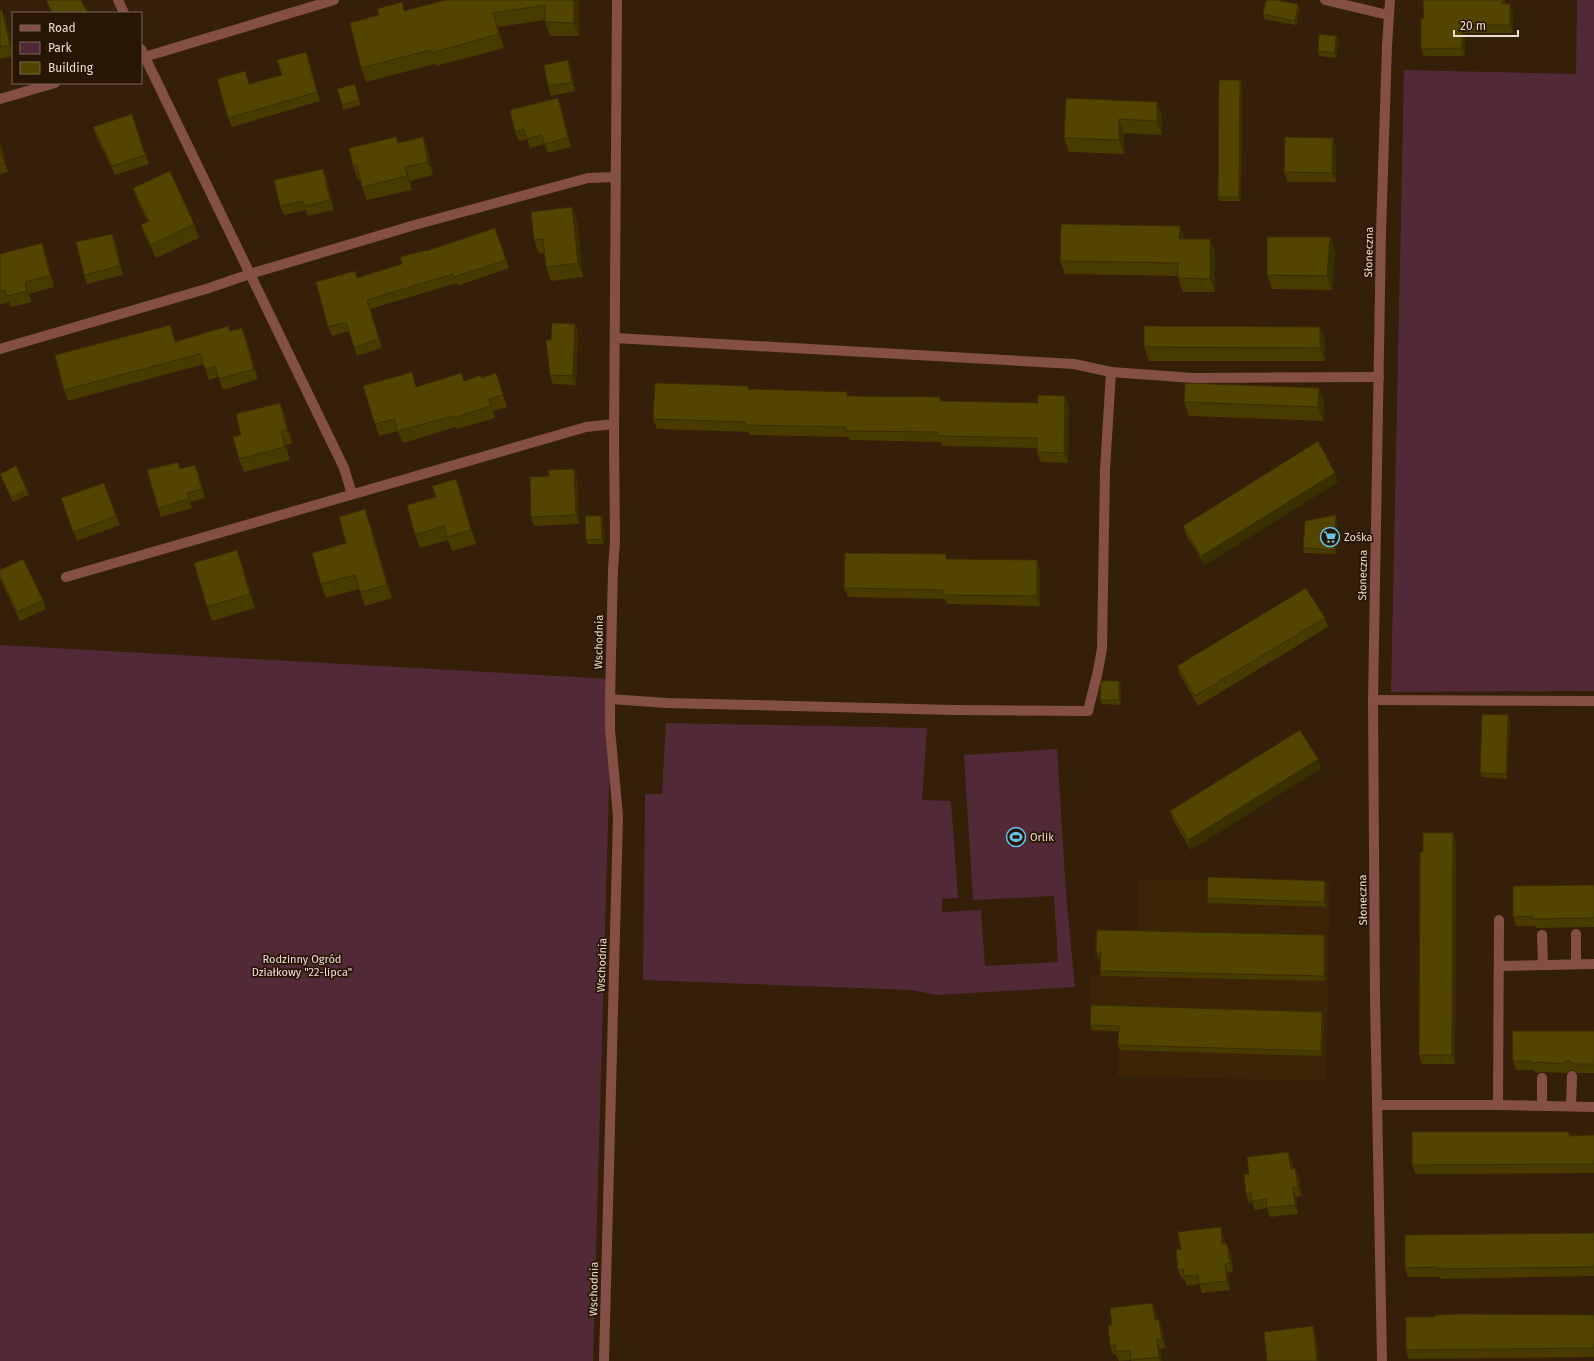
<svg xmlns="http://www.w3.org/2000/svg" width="1594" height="1361" viewBox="0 0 1594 1361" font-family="'Fira Sans',sans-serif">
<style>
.built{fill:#3d2407}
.green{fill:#522937}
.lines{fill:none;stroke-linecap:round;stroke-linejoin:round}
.street{stroke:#845045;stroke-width:10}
.wall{fill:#473b00}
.shaded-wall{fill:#393000}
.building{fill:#524500;stroke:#393000}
.labels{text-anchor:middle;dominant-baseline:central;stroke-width:3.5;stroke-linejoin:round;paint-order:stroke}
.street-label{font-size:11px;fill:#ecded2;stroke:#291602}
.poi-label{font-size:11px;fill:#ecded2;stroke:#291602;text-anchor:start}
.park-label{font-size:11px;fill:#f3dce2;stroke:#291602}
</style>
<rect width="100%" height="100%" fill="#341f09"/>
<!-- built -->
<path class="built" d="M1139 879 1330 883 1326 1081 1117 1076 1118 1032H1090L1091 975H1099L1100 960H1095V931L1138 932Z"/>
<!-- green -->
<g class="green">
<path d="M1577 0H1594V691L1391 692 1404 70 1576 74Z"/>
<path d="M0 645 612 679 593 1361H0Z"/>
<path d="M666 723 927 728 922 800 951 801 958 898 942 899V912L981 910 985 966 1058 962 1054 896 973 900 964 755 1057 749 1066 894 1075 987 937 995 911 990 643 980 645 794H662Z"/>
</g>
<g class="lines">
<!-- street -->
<g class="street">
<path d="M118 0 124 13"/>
<path d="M1325 0 1388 15"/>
<path d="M141 49 344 468 352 494"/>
<path d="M141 58 334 0"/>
<path d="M0 99 55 83"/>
<path d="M615 338 1074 364 1111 372"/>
<path d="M0 349 206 289 250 274 418 224 588 178 616 177"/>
<path d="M66 577 586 427 614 424"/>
<path d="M610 699 667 703 955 710 1088 711 1098 671 1102 648 1105 470 1111 372 1193 378 1379 377"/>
<path d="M1373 700 1594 701"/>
<path d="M1576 934V964"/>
<path d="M1542 935 1543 965"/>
<path d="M1499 966 1594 964"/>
<path d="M1378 1105H1498L1499 920"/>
<path d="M1498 1105 1594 1107"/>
<path d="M1542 1106V1078"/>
<path d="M1571 1106 1572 1076"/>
<path d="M604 1361 618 816 610 729V699L613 570 615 540 614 440 617 0"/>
<path d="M1382 1361 1375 998 1373 700 1381 232 1387 46 1390 0"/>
</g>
</g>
<!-- wall -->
<g class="wall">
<path d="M579 0V36H550L545 22V20L498 27 504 48 436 66 435 64 366 82 361 68 379 15 405 11Z"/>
<path d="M1505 4 1513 12V33H1465V56H1424L1421 49 1424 18Z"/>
<path d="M1300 9 1296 25 1264 19 1263 14Z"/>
<path d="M0 10 6 21 13 51V56L0 59Z"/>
<path d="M1336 36 1338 40 1336 58 1319 56 1318 51Z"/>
<path d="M568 60 572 70 575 91 551 96 548 86Z"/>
<path d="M309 61 320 101 232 127 228 118 250 84 282 75Z"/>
<path d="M1240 80 1242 85 1241 201H1219L1218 197Z"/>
<path d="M356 88 361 105 343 110 342 105Z"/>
<path d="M558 98 561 108 571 147 548 153 544 144 530 148 527 139 519 141 515 132Z"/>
<path d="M1157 102 1162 116V135L1124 133V154L1069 152 1064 138Z"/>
<path d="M132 114 149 164 115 175 96 136 93 127Z"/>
<path d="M423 137 428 150 433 175 410 181 412 190 367 200 362 187 361 179 358 180 353 166 398 143Z"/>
<path d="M0 141 8 172 0 174Z"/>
<path d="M1336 147V182H1288L1284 172Z"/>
<path d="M323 169 326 178 334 210 308 216 306 210 284 215 280 206Z"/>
<path d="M133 188 194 224 199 238 156 258 146 238 141 225 148 222 138 202Z"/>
<path d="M572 207 577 221 583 277 551 281 546 267 545 253 539 254 534 240Z"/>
<path d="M1180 226 1184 239H1210L1215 253V292H1183L1178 278V276L1065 274 1060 261Z"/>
<path d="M495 228 509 268 457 286V283L370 309 382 348 357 356 349 331 332 336 328 327 355 271 357 278 402 264 427 251Z"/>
<path d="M1330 237 1335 251 1332 290 1272 289 1267 275Z"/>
<path d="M42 243 46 255 54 287 29 294 32 302 11 307 9 302 0 305V254Z"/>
<path d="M116 243 123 275 87 284 84 275Z"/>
<path d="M575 324 578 333 576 385 553 384 550 375 551 340Z"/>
<path d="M1320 327 1325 341V361H1149L1144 347Z"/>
<path d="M230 331 246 338 258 379 223 390 218 377 209 380 204 364 68 401 64 390 174 336 176 342Z"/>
<path d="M496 373 507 407 493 411 495 418 457 429 456 427 403 443 398 431 379 436 375 424 417 387 481 378Z"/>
<path d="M1319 388 1324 401 1323 421 1189 416 1184 402Z"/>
<path d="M749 390 941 401 1038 403 1065 396 1069 406 1068 463 1041 462 1037 452V448L942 446 941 442 850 440 848 437 750 435 749 432 657 429 653 419Z"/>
<path d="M280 403 285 416 292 443 286 445 290 460 244 472 239 459 241 435Z"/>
<path d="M178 462 181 469 199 474 205 498 190 502 192 508 161 517 158 508Z"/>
<path d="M574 469 577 478 579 524 534 526 531 517 549 476Z"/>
<path d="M0 474 27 490 29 495 13 502Z"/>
<path d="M456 479 461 493 476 544 452 551 448 540 420 548 415 535 436 497Z"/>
<path d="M1338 482 1205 565 1186 535 1183 526Z"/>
<path d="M104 483 120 525 77 541 61 498Z"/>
<path d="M601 516 603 520 604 544H588L586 540Z"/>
<path d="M1337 520 1336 554 1304 553 1303 548Z"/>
<path d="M370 523 392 598 365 606 359 589 326 598 321 584 346 543Z"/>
<path d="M237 550 242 564 255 608 212 621 207 607Z"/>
<path d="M947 559 1040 570V606L947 604 945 599 848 597 844 588Z"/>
<path d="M0 570 43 600 46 609 20 621 1 581 0 578Z"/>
<path d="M1325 618 1328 627 1198 706 1180 675 1177 666Z"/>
<path d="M1119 681 1121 686V705L1102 704 1100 700Z"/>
<path d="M1510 720 1507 779 1482 777 1480 773Z"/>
<path d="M1321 768 1191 850 1173 820 1170 811Z"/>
<path d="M1456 842 1455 1064H1422L1419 1055 1423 852Z"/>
<path d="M1325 881 1326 886V907L1209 903 1207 898Z"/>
<path d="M1594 885V927L1536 928 1535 926H1516L1513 917Z"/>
<path d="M1324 935 1326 940 1325 981 1102 976 1100 971 1101 957H1098L1096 952Z"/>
<path d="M1324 1017 1322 1056 1120 1050 1118 1045 1119 1031 1092 1030 1090 1025Z"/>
<path d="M1594 1031V1073H1578L1572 1070 1566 1073 1542 1072 1535 1073 1534 1070H1516L1513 1061Z"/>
<path d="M1569 1132 1571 1136 1594 1135V1173L1416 1174 1412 1165Z"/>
<path d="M1292 1161 1293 1168H1295L1299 1177 1301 1196 1296 1197 1298 1214 1270 1217 1267 1208 1255 1210 1252 1202 1249 1203 1246 1194 1249 1174Z"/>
<path d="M1594 1233V1276L1440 1279V1277H1408L1405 1268Z"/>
<path d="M1224 1237 1225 1244 1231 1253 1233 1272 1228 1273 1230 1290 1202 1293 1199 1284 1187 1286 1184 1278 1182 1279 1178 1270 1181 1249Z"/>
<path d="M1156 1312 1157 1320H1159L1162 1329 1165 1348 1160 1349 1162 1361H1131V1360L1119 1361 1116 1354H1113L1110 1345Z"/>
<path d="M1594 1315V1357L1409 1359 1406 1350Z"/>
</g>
<!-- shaded-wall -->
<g class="shaded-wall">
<path d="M574 0H579V36L574 23Z"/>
<path d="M1502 0H1505V12L1502 4Z"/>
<path d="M1298 4 1300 9 1296 25 1295 21Z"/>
<path d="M1510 4 1513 12V33L1510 25Z"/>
<path d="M2 10 6 21 13 53 10 45Z"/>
<path d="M493 13 498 27 504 48 499 34Z"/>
<path d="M1462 25 1465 33V56L1462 48Z"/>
<path d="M1336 36 1338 40 1336 58 1335 53Z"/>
<path d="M306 52 309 61 320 101 317 92Z"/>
<path d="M568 60 572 70 575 91 572 82Z"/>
<path d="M1240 80 1242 85 1241 201 1239 197Z"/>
<path d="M558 98 561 108 571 147 568 138Z"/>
<path d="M1157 102 1162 116V135L1157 121Z"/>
<path d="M1119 119 1124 133V154L1119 140Z"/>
<path d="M423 137 428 150 433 175 428 162Z"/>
<path d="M1333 138 1336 147V182L1332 173Z"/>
<path d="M0 141 8 172 4 163 0 146Z"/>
<path d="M405 167 410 181 412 190 407 176Z"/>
<path d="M323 169 326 178 334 210 330 200Z"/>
<path d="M572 207 577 221 583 277 578 263Z"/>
<path d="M1180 226 1185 240 1179 239Z"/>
<path d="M112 234 116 243 123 275 120 266Z"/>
<path d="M1330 237 1335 251 1332 290 1327 276Z"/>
<path d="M1210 239 1215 253V292L1210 279Z"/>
<path d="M42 243 46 255 54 287 50 276Z"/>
<path d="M25 282 29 294 32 302 27 291Z"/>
<path d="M575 324 578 333 576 385 573 376Z"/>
<path d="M170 325 174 336 178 353 175 342Z"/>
<path d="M1320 327 1325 341V361L1320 348Z"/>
<path d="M242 328 246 338 258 379 254 369Z"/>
<path d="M1319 388 1324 401 1323 421 1318 407Z"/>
<path d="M1065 396 1069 406 1068 463 1064 453Z"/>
<path d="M489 399 493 411 495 418 491 406Z"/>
<path d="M280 403 285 416 292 443 287 430Z"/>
<path d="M281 431 286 445 290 460 285 447Z"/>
<path d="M195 465 199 474 205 498 202 489Z"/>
<path d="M574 469 577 478 579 524 576 515Z"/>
<path d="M1335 473 1338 482 1205 565 1201 556Z"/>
<path d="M456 479 461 493 476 544 471 530Z"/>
<path d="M365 509 370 523 392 598 387 585Z"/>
<path d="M1336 515 1337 520 1336 554 1334 550Z"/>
<path d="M601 516 603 520 604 544 602 539Z"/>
<path d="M237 550 242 564 255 608 250 594Z"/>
<path d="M1037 560 1040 570V606L1037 596Z"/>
<path d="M1119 681 1121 686V705L1119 700Z"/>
<path d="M1508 715 1510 720 1507 779 1506 774Z"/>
<path d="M1318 759 1321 768 1191 850 1188 840Z"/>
<path d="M1453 833 1456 842 1455 1064 1452 1055Z"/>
<path d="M1325 881 1326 886V907L1324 902Z"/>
<path d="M1324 935 1326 940 1325 981 1324 976Z"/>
<path d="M1322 1012 1324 1017 1322 1056 1321 1051Z"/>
<path d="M1288 1152 1292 1161 1294 1178 1291 1169Z"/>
<path d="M1295 1168 1299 1177 1301 1196 1298 1187Z"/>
<path d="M1293 1188 1296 1197 1298 1214 1295 1205Z"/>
<path d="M1221 1227 1224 1237 1226 1254 1222 1244Z"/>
<path d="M1227 1244 1231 1253 1233 1272 1230 1263Z"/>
<path d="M1225 1264 1228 1273 1230 1290 1227 1281Z"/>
<path d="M1152 1303 1156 1312 1158 1329 1155 1320Z"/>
<path d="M1159 1320 1162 1329 1165 1348 1162 1339Z"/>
<path d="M1313 1326 1316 1336 1319 1361H1317Z"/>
<path d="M1157 1339 1160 1349 1162 1361H1160L1159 1357Z"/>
</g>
<!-- building -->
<g class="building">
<path d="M46 0H81L88 13H52Z"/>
<path d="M445 0H574V23L545 22V5L493 13 499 34 431 53 430 50 361 68 350 23 379 15 377 9 402 2 404 11Z"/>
<path d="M1266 0H1276L1298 4 1295 21 1263 14Z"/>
<path d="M1423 0H1502V4H1510V25H1462V48L1421 49V18H1424Z"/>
<path d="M0 10H2L10 45 0 47Z"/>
<path d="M1319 34 1336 36 1335 53 1318 51Z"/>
<path d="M306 52 317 92 228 118 217 79 245 71 249 84 282 75 277 60Z"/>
<path d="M568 60 572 82 548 86 544 65Z"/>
<path d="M1219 80H1240L1239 197H1218Z"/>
<path d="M355 84 359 100 342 105 337 89Z"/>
<path d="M558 98 568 138 544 144 542 135 527 139 524 129 515 132 510 110Z"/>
<path d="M1066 98 1157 102V121L1119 119V140L1064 138Z"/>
<path d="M132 114 145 155 112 166 93 127Z"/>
<path d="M396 137 398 143 423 137 428 162 405 167 407 176 362 187 357 165 353 166 349 148Z"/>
<path d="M1285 137 1333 138 1332 173 1284 172Z"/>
<path d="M0 146 4 163 0 164Z"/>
<path d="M323 169 330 200 305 206 303 201 280 206 274 180Z"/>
<path d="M170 171 194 224 151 245 141 225 149 221 133 188Z"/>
<path d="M572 207 578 263 546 267 543 239 534 240 531 212Z"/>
<path d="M1061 224 1180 226 1179 239H1210V279L1178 278V263L1060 261Z"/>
<path d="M495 228 506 260 454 277 453 274 367 300 379 339 354 347 346 322 328 327 316 282 355 271 357 278 402 264 400 257 427 250V251Z"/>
<path d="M112 234 120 266 84 275 76 242Z"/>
<path d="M1267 237H1330L1327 276 1267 275Z"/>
<path d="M42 243 50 276 25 282 27 291 7 296 5 290 0 292V254Z"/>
<path d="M552 323 575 324 573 376 550 375 546 340H551Z"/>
<path d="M170 325 175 342 228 326 230 331 242 328 254 369 219 379 215 366 205 369 200 354 64 390 55 355Z"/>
<path d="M1144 326 1320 327V348L1144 347Z"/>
<path d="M412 372 416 387 461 373 464 381 481 375V378L496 373 503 395 489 399 491 406 453 418 452 416 398 431 394 419 375 424 363 386Z"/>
<path d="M655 383 748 386V389L847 392V396L940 397V401L1038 403V395L1065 396 1064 453 1037 452V438L938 436V432L846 431V427L746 425V422L653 419Z"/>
<path d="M1185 383 1319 388 1318 407 1184 402Z"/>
<path d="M280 403 287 430 281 431 285 447 239 459 233 437 241 435 236 414Z"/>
<path d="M1318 441 1335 473 1201 556 1183 526Z"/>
<path d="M178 462 180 469 195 465 202 489 187 493 189 499 158 508 147 470Z"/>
<path d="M16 466 27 490 11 498 0 474Z"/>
<path d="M574 469 576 515 531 517 530 477 549 476 548 470Z"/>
<path d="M456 479 471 530 447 537 444 526 415 535 407 505 436 497 432 486Z"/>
<path d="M104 483 116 516 73 532 61 498Z"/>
<path d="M365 509 387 585 360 592 355 575 321 584 312 553 346 543 339 517Z"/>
<path d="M1336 515 1334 550 1303 548 1305 521Z"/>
<path d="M585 516H601L602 539 586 540Z"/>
<path d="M237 550 250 594 207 607 194 563Z"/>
<path d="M845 553 946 554V559L1037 560V596L943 595V590L844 588Z"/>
<path d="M23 559 43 600 17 612 0 576V570Z"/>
<path d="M1306 588 1325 618 1195 696 1177 666Z"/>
<path d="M1101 681H1119V700H1100Z"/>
<path d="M1482 714 1508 715 1506 774 1480 773Z"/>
<path d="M1300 730 1318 759 1188 840 1170 811Z"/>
<path d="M1423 833H1453L1452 1055H1419L1420 852H1423Z"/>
<path d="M1208 877 1325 881 1324 902 1207 898Z"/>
<path d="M1594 885V918L1532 919V916L1513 917V886Z"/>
<path d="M1097 930 1324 935V976L1100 971 1101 952H1096Z"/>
<path d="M1091 1005 1322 1012 1321 1051 1118 1045 1119 1026 1090 1025Z"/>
<path d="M1512 1031H1594V1064H1574L1568 1060 1563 1064 1538 1062 1531 1064V1061H1513Z"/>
<path d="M1412 1132H1569V1136L1594 1135V1164L1412 1165Z"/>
<path d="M1288 1152 1291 1169 1295 1168 1298 1187 1293 1188 1295 1205 1267 1208 1266 1199 1252 1201 1251 1193 1246 1194 1244 1174H1249L1247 1157Z"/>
<path d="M1221 1227 1222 1244H1227L1230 1263 1225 1264 1227 1281 1199 1284 1198 1275 1184 1276 1183 1269 1178 1270 1176 1250 1181 1249 1178 1232Z"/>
<path d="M1594 1233V1267L1437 1269V1267L1405 1268V1235Z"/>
<path d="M1152 1303 1155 1320H1159L1162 1339H1157L1159 1357 1131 1360 1130 1350 1116 1352 1115 1345H1110L1108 1326 1112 1325 1110 1308Z"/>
<path d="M1461 1314 1594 1315V1348L1406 1350V1317H1435V1315Z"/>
<path d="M1313 1326 1317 1361H1267L1264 1332Z"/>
</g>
<!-- icons -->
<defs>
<g id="supermarket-ring" transform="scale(1)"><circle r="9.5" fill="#291602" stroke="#65c5ee" stroke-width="1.5"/><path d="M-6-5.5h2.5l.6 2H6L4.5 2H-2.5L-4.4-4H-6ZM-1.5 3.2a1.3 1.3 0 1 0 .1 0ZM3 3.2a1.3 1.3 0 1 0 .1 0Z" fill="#65c5ee"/></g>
<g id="stadium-ring" transform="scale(1)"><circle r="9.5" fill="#291602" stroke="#65c5ee" stroke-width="1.5"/><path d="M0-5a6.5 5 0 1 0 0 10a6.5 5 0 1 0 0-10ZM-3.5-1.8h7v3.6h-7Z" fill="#65c5ee"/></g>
</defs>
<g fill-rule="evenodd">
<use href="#supermarket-ring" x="1330" y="537"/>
<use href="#stadium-ring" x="1016" y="837"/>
</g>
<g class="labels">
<!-- street labels -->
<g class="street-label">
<text transform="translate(1369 252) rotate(-89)">Słoneczna</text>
<text transform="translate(1363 575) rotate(-89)">Słoneczna</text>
<text transform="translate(599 642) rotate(-89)">Wschodnia</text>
<text transform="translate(1363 900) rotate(-91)">Słoneczna</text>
<text transform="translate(602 965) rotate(-88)">Wschodnia</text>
<text transform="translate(594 1289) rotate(-89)">Wschodnia</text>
</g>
<!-- poi labels -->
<g class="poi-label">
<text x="1344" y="537">Zośka</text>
<text x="1030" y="837">Orlik</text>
</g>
<!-- park labels -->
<g class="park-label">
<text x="302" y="959">Rodzinny Ogród<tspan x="302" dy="13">Działkowy "22-lipca"</tspan></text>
</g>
</g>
<!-- legend -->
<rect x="12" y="12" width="130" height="72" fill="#291602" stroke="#776655"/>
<rect x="20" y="25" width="20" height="6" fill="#845045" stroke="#776655"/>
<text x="48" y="32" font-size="12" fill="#ecded2">Road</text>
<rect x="20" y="42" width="20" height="12" fill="#522937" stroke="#776655"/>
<text x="48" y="52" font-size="12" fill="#ecded2">Park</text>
<rect x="20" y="62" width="20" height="12" fill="#524500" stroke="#776655"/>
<text x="48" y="72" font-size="12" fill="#ecded2">Building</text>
<!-- scale -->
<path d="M1454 30v6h64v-6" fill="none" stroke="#ecded2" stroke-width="2"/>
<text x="1460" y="30" font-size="12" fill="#ecded2" stroke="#291602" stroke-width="3" paint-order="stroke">20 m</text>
</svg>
